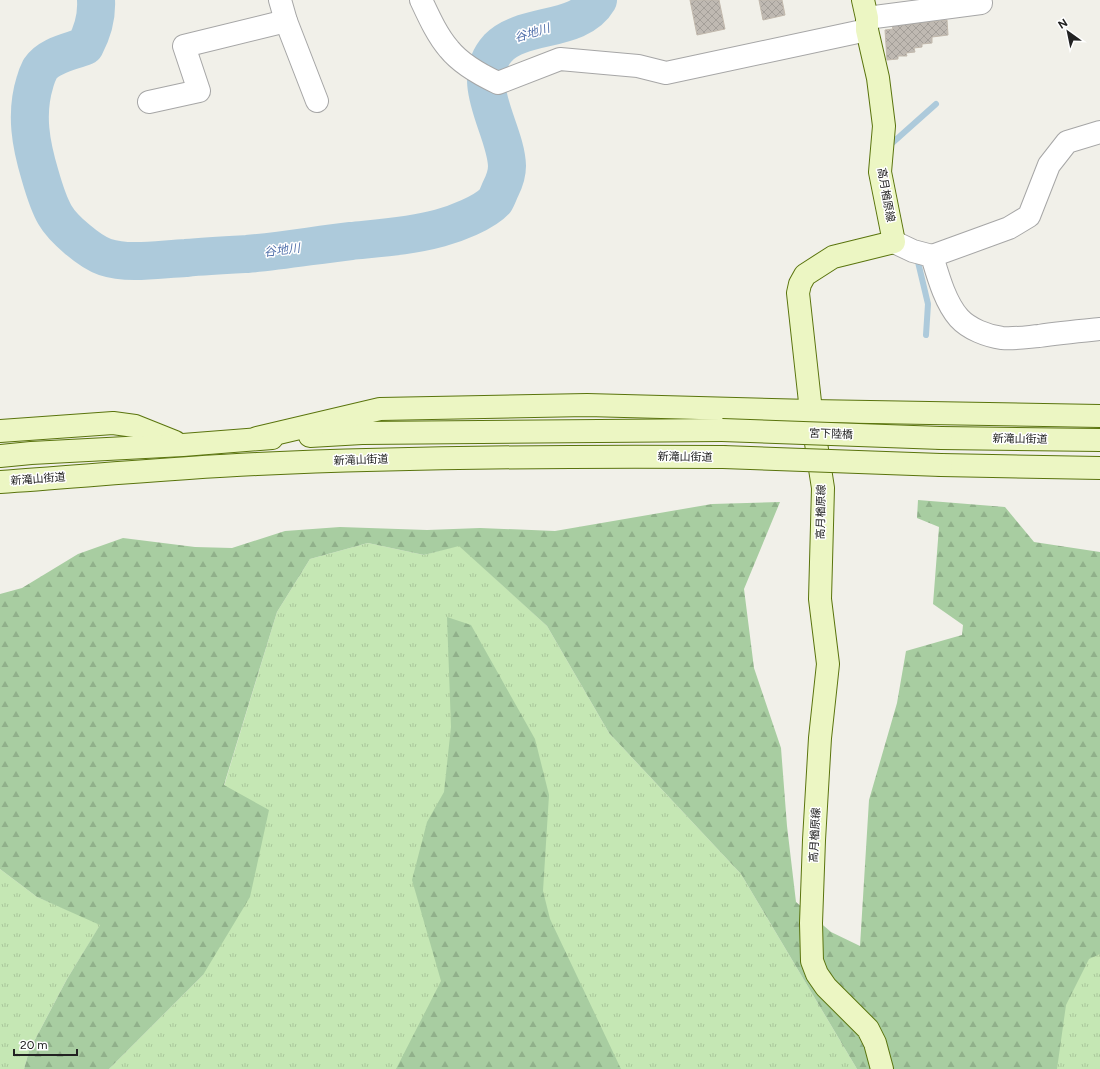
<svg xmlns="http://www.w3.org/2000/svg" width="1100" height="1069" viewBox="0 0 1100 1069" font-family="Figtree,'Noto Sans JP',sans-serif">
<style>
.grass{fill:url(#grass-tufts)}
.forest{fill:url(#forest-firs)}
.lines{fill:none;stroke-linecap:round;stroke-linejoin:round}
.stream{stroke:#adcadb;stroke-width:6}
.river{stroke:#adcadb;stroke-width:38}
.building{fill:url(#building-cross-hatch);stroke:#c2b9ad}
.street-casing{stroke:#a6a6a6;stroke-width:24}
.secondary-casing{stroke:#5a740d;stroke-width:24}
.street{stroke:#fff;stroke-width:22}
.secondary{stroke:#ecf6c3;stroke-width:22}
.secondary-bridge-casing{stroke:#5a740d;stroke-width:24;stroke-linecap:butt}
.secondary-bridge{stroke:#ecf6c3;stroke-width:22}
.labels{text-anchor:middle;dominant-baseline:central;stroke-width:3;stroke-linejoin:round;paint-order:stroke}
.street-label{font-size:11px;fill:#222;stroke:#fff}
.water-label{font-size:12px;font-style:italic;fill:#5473ac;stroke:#fff}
</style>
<defs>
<pattern id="grass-tufts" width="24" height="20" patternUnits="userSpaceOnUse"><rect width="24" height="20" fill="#c5e7b4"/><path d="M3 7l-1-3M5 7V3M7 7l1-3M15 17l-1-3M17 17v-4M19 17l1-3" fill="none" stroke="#a9c69a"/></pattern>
<pattern id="forest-firs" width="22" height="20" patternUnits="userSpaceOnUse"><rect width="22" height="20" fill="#a8cda1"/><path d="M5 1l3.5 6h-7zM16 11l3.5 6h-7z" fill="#90b08a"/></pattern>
<pattern id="building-cross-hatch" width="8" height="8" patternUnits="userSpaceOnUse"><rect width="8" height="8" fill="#bfb9b2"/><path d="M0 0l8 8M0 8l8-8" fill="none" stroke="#a49f99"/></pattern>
</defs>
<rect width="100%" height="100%" fill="#f1f0e9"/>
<!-- grass -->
<g class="grass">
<path d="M368 543 424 555 459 545 547 626 609 733 741 874 857 1069H109L203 975 224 786 277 612 310 559Z"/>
<path d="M0 869 37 897 101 924 67 979 29 1051 24 1069H0Z"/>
<path d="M1100 914V1069H1023Z"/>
</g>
<!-- forest -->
<g class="forest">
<path d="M918 500 1005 507 1034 542 1100 552V954L1089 959 1066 1005 1057 1069H857L741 874 609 733 547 626 459 546 424 555 368 543 310 559 277 612 224 785 269 810 250 897 203 975 109 1069H24L29 1051 67 979 100 925 37 897 0 869V594L22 588 78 554 123 538 195 547 232 548 285 531 340 527 427 530 480 528 555 531 712 504 780 502 744 589 754 668 781 748 787 826 796 902 831 932 860 946 869 800 897 703 906 651 962 635 963 625 933 604 939 527 917 518Z"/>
<path d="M447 617 471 625 535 739 549 795 543 891 550 919 621 1069H396L441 981 412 880 427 822 444 792 451 727Z"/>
</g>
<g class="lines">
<!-- stream -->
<g class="stream">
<path d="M889 147 890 145 936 104"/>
<path d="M918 262 928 304 926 335"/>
</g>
<!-- river -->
<path class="river" d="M96 0C97 17 93 31 85 46 70 52 49 55 40 69 38 73 36 78 35 82 25 114 31 145 40 175 44 189 48 203 55 215 63 229 90 252 105 257 129 265 161 259 186 258 206 256 227 255 247 254 282 251 316 245 351 241 380 238 411 236 440 228 455 224 484 213 495 201 497 198 499 192 501 188 504 182 507 173 507 166 506 129 467 82 498 48 523 22 579 33 598 0"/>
</g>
<!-- building -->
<g class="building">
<path d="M690 0H719L725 29 697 35Z"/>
<path d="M759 0H782L785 15 763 20Z"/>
<path d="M947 20 948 35 932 37V43L922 44V47L914 48 915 52 906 53 907 56H898V59L887 60 885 30 893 29 892 26 903 25Z"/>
</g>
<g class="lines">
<!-- street casing -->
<g class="street-casing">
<g id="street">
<path d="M280 0 286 21 317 101"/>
<path d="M421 0C429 17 437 35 449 49 461 64 481 75 498 83L560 59 638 66 666 73 867 30"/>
<path d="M867 18 981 3"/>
<path d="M149 102 199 91 184 46 286 21"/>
<path d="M894 242 913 251 932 256C938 276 945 302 959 318 969 329 987 336 1002 338 1014 339 1027 337 1039 336 1059 333 1080 331 1100 329"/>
<path d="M932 256 1009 228 1029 216 1049 165 1067 142 1100 132"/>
</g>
</g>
<!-- secondary casing -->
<g class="secondary-casing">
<g id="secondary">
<path d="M863 0 867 18V30L878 78 884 126 880 172 894 242 833 257 805 275 800 284 798 293 811 411 823 488 820 599 828 664 820 738 814 840 811 923 812 961 817 974 826 987 868 1029 875 1043 882 1069"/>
<path d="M0 431 113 423 135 426 175 442"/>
<path d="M310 436 362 433 722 430"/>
<path d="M257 438 380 409 587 405 811 411 1100 416"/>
<path d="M941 438 1100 440"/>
<path d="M0 456 31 453 183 445 272 438"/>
<path d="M941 465 1100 468"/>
<path d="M0 482C86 476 172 468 257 464 413 457 567 456 723 457"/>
</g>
</g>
<!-- street -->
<use href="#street" class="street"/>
<!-- secondary -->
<use href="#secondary" class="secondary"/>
<!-- secondary-bridge casing -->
<g class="secondary-bridge-casing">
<g id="secondary-bridge">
<path d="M722 430 941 438"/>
<path d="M723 457 941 465"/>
</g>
</g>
<!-- secondary-bridge -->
<use href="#secondary-bridge" class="secondary-bridge"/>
</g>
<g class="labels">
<!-- street labels -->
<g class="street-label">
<text transform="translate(886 195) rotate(80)">高月楢原線</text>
<text transform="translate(831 434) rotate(2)">宮下陸橋</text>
<text transform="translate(1020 439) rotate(1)">新滝山街道</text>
<text transform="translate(685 457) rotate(1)">新滝山街道</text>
<text transform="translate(361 460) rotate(-2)">新滝山街道</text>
<text transform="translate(38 479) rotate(-4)">新滝山街道</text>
<text transform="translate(821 512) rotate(-89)">高月楢原線</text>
<text transform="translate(815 835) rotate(-87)">高月楢原線</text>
</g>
<!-- water labels -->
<g class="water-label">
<text transform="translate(532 33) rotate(-17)">谷地川</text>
<text transform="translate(282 250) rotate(-7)">谷地川</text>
</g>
</g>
<!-- north arrow -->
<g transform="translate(1068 32) rotate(327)" stroke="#ffffff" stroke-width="3" paint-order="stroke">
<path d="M0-3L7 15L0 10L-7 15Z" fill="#222222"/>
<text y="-6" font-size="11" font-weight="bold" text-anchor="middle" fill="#222222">N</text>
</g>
<!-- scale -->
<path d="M14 1049v6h63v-6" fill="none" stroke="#222222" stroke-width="2"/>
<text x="20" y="1049" font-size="12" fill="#222222" stroke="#ffffff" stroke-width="3" paint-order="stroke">20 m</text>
</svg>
